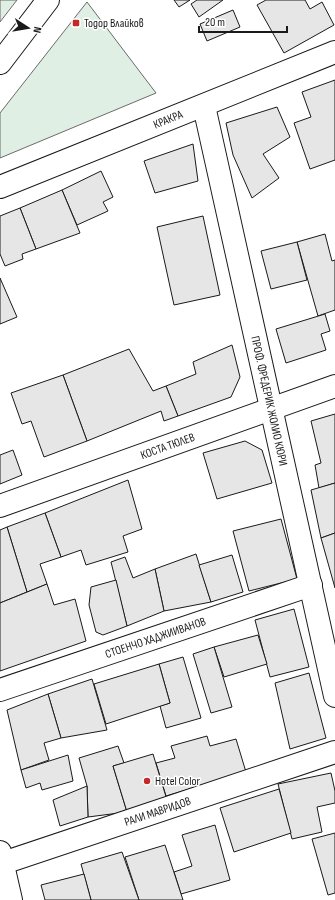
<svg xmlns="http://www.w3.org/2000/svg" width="335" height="900" viewBox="0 0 335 900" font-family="'Sofia Sans Condensed',sans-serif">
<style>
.green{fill:#e0efe3;stroke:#6a6a6a}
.building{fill:#e6e6e6;stroke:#1a1a1a}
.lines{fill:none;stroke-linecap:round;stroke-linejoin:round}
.street-casing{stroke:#1a1a1a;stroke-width:24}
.secondary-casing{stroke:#1a1a1a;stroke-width:24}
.street{stroke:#fff;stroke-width:22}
.secondary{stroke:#fff;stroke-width:22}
.poi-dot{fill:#c62828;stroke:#fff;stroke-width:1.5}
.labels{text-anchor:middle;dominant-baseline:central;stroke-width:3;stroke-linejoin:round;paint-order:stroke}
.poi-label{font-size:12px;fill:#1a1a1a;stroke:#fff;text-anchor:start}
.street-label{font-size:12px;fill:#1a1a1a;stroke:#fff}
</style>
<rect width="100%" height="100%" fill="#fff"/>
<!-- green -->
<g class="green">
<path d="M0 0H17L0 22Z"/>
<path d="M87 2 156 93 0 158V113Z"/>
</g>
<!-- building -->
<g class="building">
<path d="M174 0H190L179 7Z"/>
<path d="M197 0H223L199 17 191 4Z"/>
<path d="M266 0H305L310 9 322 2 334 25 284 53 257 5Z"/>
<path d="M233 10 240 27 207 41 200 24Z"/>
<path d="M335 80V160L310 169 294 123 311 117 302 92Z"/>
<path d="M277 107 290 137 263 154 279 178 252 198 233 155 226 123Z"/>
<path d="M193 144 198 181 155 193 144 161Z"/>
<path d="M101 171 113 197 103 202 108 211 77 225 62 190Z"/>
<path d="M62 190 80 233 36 249 20 208Z"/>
<path d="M20 208 36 249 22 254 23 259 5 266 0 254V216Z"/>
<path d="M203 216 220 295 174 305 157 227Z"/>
<path d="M325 234 332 261 335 260V310L318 316 297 242Z"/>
<path d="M297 242 307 280 271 289 261 251Z"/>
<path d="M0 278 17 317 0 324Z"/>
<path d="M325 314 330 331 321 334 326 350 286 363 276 329Z"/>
<path d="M232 345 240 377 231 397 178 416 166 386 196 374 193 362Z"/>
<path d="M129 349 153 391 166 386 178 416 164 421 161 411 87 441 63 375Z"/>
<path d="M63 375 87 441 44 457 31 421 22 424 11 393Z"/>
<path d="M335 414V483L319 488 315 465 321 463 311 421Z"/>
<path d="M245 441 262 450 272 483 217 499 203 453Z"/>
<path d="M13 450 22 475 0 484V455Z"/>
<path d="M128 480 142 529 123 536 128 552 86 565 81 550 61 557 45 513Z"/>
<path d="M335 483V533L321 538 311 490Z"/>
<path d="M45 513 61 557 40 564 47 584 27 592 7 527Z"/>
<path d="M281 519 297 579 249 591 233 531Z"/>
<path d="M7 527 27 592 0 603V530Z"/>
<path d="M335 533V588L321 538Z"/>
<path d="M196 554 211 602 164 611 155 569Z"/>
<path d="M232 555 243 592 211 602 199 565Z"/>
<path d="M125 557 133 578 155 569 164 611 127 626 111 562Z"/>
<path d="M116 580 127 626 103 635 96 632 89 605 91 587Z"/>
<path d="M47 584 54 605 75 599 86 641 0 671V603Z"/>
<path d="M294 609 309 667 270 677 255 620Z"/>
<path d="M258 635 267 664 224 677 214 647Z"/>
<path d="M214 647 232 707 211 713 193 654Z"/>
<path d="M183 657 201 718 166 728 160 706 170 703 159 664Z"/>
<path d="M159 664 170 703 106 724 94 684Z"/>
<path d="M309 673 326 738 290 749 275 683Z"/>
<path d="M92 679 107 730 61 738 48 694Z"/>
<path d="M48 694 61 738 44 743 49 760 21 770 7 710Z"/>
<path d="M207 736 210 746 236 739 246 772 166 796 156 763 175 758 171 746Z"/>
<path d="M118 746 124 763 113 766 127 812 88 817 87 786 79 758Z"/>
<path d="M153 754 167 800 127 812 113 766Z"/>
<path d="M68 755 73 781 42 790 40 783 26 788 21 770Z"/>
<path d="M331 773 335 791V803L317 807 322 832 292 839 278 784Z"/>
<path d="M87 786 88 817 60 826 53 800Z"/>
<path d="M279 789 291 833 234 852 220 808Z"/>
<path d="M215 825 230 880 181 894 174 872 192 866 182 835Z"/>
<path d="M335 833V893L328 895 312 839Z"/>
<path d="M165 845 183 900H139L125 857Z"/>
<path d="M122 852 139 900H91L81 864Z"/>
<path d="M84 874 91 900H45L41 885Z"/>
</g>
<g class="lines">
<!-- street casing -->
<g class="street-casing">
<g id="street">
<path id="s1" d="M204 106 335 696"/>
<path id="s2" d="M0 506 335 386"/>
<path id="s3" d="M0 690 311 585"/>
<path id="s4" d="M3 863 335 752"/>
</g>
</g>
<!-- secondary casing -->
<g class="secondary-casing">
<g id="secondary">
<path d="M0 63 48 0"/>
<path id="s5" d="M0 187 335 52"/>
<path d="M0 852 11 900"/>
</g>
</g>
<!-- street -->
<use href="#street" class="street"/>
<!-- secondary -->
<use href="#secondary" class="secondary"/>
</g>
<!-- markers -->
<g class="poi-dot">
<rect x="72" y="19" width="8" height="8" rx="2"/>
<circle cx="147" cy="781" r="4"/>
</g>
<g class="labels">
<!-- poi labels -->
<g class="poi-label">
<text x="84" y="23">Тодор Влайков</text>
<text x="155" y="781">Hotel Color</text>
</g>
<!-- street labels -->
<g class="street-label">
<text stroke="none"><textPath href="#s5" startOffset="181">КРАКРА</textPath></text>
<text stroke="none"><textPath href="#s1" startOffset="302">ПРОФ. ФРЕДЕРИК ЖОЛИО КЮРИ</textPath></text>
<text stroke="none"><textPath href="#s2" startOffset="178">КОСТА ТЮЛЕВ</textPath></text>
<text stroke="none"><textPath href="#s3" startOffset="164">СТОЕНЧО ХАДЖИИВАНОВ</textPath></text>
<text stroke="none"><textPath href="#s4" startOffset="163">РАЛИ МАВРИДОВ</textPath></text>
</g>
</g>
<!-- north arrow -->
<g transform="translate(28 28) rotate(102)" stroke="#ffffff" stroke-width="3" paint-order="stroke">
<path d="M0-3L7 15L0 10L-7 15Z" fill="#1a1a1a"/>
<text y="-6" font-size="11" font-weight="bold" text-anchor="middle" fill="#1a1a1a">N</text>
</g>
<!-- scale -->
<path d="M199 26v6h88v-6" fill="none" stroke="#1a1a1a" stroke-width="2"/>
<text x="205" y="26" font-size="12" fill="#1a1a1a" stroke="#ffffff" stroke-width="3" paint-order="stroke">20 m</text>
</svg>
